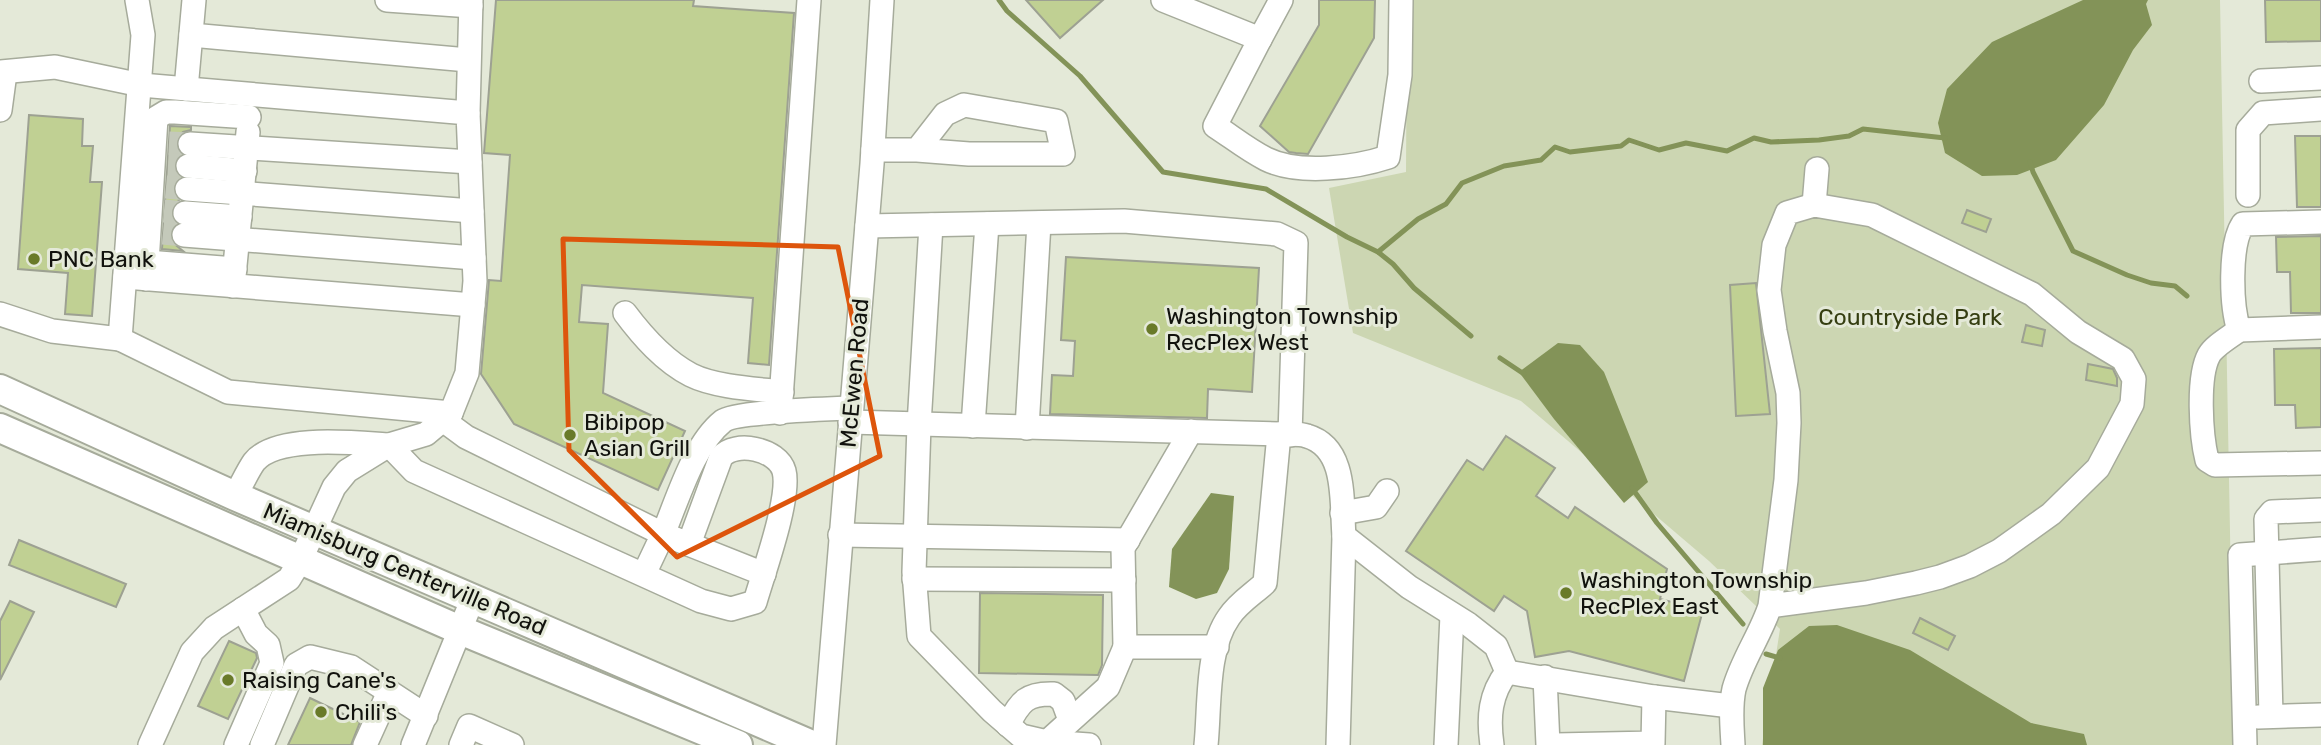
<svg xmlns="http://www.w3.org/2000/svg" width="2321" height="745" viewBox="0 0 2321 745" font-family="Rubik,sans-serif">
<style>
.green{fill:#ccd6b2}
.water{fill:#839358}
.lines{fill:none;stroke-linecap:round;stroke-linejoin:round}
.stream{stroke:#839358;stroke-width:5}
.building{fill:#c0d093;stroke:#9da192;stroke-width:2}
.minor-tunnel{stroke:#c4c9ba;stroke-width:23;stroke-dasharray:23 11;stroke-linecap:butt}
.minor-casing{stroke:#a6ab9b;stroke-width:26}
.major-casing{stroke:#a6ab9b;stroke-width:32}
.minor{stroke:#fff;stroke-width:23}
.major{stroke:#fff;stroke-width:28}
.marked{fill:none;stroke:#dd550c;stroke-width:5;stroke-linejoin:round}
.poi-dot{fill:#697a29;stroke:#e4e9d8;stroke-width:2.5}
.labels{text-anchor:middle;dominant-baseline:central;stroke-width:6;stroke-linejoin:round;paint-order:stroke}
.poi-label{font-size:23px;fill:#11120d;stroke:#e4e9d8;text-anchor:start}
.park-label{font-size:23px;fill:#353e11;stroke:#e4e9d8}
.street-label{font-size:23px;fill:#11120d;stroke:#e4e9d8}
</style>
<rect width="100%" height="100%" fill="#e4e9d8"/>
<!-- green -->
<path class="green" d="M1407 0H2220L2234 745H1762L1780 629 1709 561 1521 401 1353 333 1329 188 1406 172Z"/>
<!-- water -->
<g class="water">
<path d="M2083 0H2148L2146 4 2152 25 2133 50 2104 105 2056 160 2017 175 1982 176 1945 153 1938 123 1947 89 1992 42Z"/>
<path d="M1558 343 1580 345 1604 372 1648 482 1624 503 1554 419 1519 372Z"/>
<path d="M1211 493 1234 496 1229 569 1217 593 1196 599 1169 587 1172 549Z"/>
<path d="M1837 625 1910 650 2031 723 2084 734 2087 745H1763V688L1778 650 1809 626Z"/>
</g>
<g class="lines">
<!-- stream -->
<g class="stream">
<path d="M999 0 1007 11 1080 76 1163 172 1266 189 1347 237 1378 252 1393 264 1414 288 1471 336"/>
<path d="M2030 162 2033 172 2073 251 2127 275 2151 283 2175 286 2187 296"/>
<path d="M1378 252 1418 219 1446 204 1462 183 1504 166 1541 160 1555 147 1570 152 1621 146 1629 140 1659 150 1686 143 1727 151 1754 138 1771 142 1819 140 1849 136 1863 129 1945 138"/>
<path d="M1500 358 1524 374"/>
<path d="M1632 488 1657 523 1743 624"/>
<path d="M1766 654 1780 658"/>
</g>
</g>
<!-- building -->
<g class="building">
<path d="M496 0H694L693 6 794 13 769 365 748 363 753 298 582 285 579 322 608 324 603 393 685 431 658 490 514 424 481 374 489 280 501 281 510 155 484 153Z"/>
<path d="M1026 0H1103L1060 38Z"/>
<path d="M1319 0H1375L1374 38 1308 154 1296 153 1289 152 1260 126 1319 25Z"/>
<path d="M2265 0H2321V41L2266 42Z"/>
<path d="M29 115 83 119 82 146H93L90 182H102L92 316 65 314 68 273 18 269Z"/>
<path d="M170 126 191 127V130L183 132 178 137 176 144 181 154 174 165 180 177 173 189 179 200 171 211 172 218 176 224 170 235 172 242 183 251 162 249Z"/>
<path d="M2295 136H2321V207H2297Z"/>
<path d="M1967 210 1991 219 1986 232 1962 223Z"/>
<path d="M2321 236V313H2291L2290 272H2277L2276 237Z"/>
<path d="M1066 257 1259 268 1252 392 1208 389 1207 418 1050 414 1052 375 1073 376 1075 341 1061 340Z"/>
<path d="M1756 283 1770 414 1736 416 1730 285Z"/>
<path d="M2026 325 2045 330 2042 346 2022 342Z"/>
<path d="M2321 348V427L2296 428 2295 405H2275L2274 349Z"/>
<path d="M2088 364 2113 369 2117 378V386L2086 380Z"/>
<path d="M1506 436 1555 468 1536 496 1568 518 1575 507 1667 569 1660 599 1703 610 1684 681 1569 651 1535 657 1527 611 1504 596 1494 611 1406 551 1467 460 1483 470Z"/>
<path d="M19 540 126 584 116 607 9 565Z"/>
<path d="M980 593 1103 595 1102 665 1098 675 979 673Z"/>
<path d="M10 601 34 612 0 680V621Z"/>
<path d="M1920 618 1955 636 1948 650 1913 633Z"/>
<path d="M229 641 256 653 257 658 228 719 198 706Z"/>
<path d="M310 698 360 722 351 745H288Z"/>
</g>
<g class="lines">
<!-- minor-tunnel -->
<g class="minor-tunnel">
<path d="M169 143 190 144"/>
<path d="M168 165 188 166"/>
<path d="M166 187 187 189"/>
<path d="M164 211 185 213"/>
<path d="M163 233 184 235"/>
</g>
<!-- minor casing -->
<g class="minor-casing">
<g id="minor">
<path d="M137 0 143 35 120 339 228 392 451 413"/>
<path d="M387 0 471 6"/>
<path d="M1163 0 1260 39 1215 126C1232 137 1248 150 1266 159 1298 175 1355 168 1388 157L1400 75 1401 0"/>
<path d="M191 35 468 60"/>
<path d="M1260 39 1281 0"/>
<path d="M0 72 55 67 141 85 468 113 475 281 467 373 451 413 426 434 389 445 347 471 334 487 300 561 289 579 214 628 192 652 150 745"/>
<path d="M2261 81 2321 78"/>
<path d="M186 89 194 0"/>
<path d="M0 110 5 73"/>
<path d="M468 113 471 0"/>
<path d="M190 144 470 162"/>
<path d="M873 150H917L969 154H1063L1056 121 964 105 945 114 917 150"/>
<path d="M188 166 245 171"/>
<path d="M187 189 472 211"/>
<path d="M2248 195V130L2263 113 2321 109"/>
<path d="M1814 205 1817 169"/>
<path d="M185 213 240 217"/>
<path d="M2321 222 2243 224C2229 245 2231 306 2239 330L2321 327"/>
<path d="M931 225 919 425 914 572 919 636 992 711 1021 736 1047 742 1089 745"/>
<path d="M867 226 1124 221 1277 234 1296 243 1290 435"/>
<path d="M184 235 474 258"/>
<path d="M147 262 235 269"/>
<path d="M125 277 473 305"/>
<path d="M146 279 156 118 166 112H175L249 117"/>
<path d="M233 286 248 132"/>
<path d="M625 313C643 337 664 361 691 375 715 387 755 389 782 392"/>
<path d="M0 314 52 331 120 339"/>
<path d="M2239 330C2230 337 2214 346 2209 355 2197 377 2201 436 2207 460L2215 465 2321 463"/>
<path d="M780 413 809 0"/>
<path d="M443 420 466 437 663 534 644 574"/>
<path d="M850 422 1279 434"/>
<path d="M973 426 987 224"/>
<path d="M1027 428 1039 223"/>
<path d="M1191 431 1123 548 1125 647H1217"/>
<path d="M235 496C241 486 247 472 254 462 276 434 356 443 389 445L414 471 701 601 731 609 755 602C763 574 791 497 784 471 778 449 735 440 721 457L689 544"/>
<path d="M1342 513 1376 507 1387 491"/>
<path d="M840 535 1128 540"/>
<path d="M764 574 663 534C678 499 693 445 723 421 735 412 829 409 851 408"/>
<path d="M914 579 1124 580"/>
<path d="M1507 672 1654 697 1731 706"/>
<path d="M1545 677 1548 745"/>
<path d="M2271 716 2266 519 2272 512 2321 510"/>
<path d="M2258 717 2321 715"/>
<path d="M1008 725C1020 701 1027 693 1054 694L1063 701 1070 720"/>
<path d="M1047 742 1108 687 1125 647"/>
<path d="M236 745 272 663 268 645 256 634 243 609"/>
<path d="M262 745 296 665 310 657 351 667 426 716"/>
<path d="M365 745 389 692"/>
<path d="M413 745 473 598"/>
<path d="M461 745 469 726 512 745"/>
<path d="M824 745 872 164 882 0"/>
<path d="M1206 745C1210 706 1206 649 1229 617 1238 603 1253 594 1265 583L1279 434C1288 435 1299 433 1307 436 1348 448 1341 503 1344 536L1409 587 1468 624 1496 646 1507 672C1490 694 1488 717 1492 745"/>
<path d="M1338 745 1344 536"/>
<path d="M1446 745 1452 615"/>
<path d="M1556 745 1653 743 1654 697"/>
<path d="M1733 745C1732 726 1730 707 1734 689 1742 660 1761 634 1770 606L1866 593 1916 583 1940 577 1970 566 1999 551 2051 514 2098 468 2132 404 2134 379 2123 359 2078 332 2032 294 1872 215 1814 205 1787 213 1774 245 1769 290 1775 331 1788 393 1789 423 1786 480 1770 606"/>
<path d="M2245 745 2240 555 2321 549"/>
</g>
</g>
<!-- major casing -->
<g class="major-casing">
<g id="major">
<path d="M0 389 235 496 812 745"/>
<path d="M0 428 460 630 738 745"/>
</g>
</g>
<!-- minor -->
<use href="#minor" class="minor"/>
<!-- major -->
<use href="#major" class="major"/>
</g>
<!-- marked area -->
<path class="marked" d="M563 239 838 247 880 456 677 557 569 450Z"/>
<!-- markers -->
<g class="poi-dot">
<circle cx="34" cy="259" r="7"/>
<circle cx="1152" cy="329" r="7"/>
<circle cx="570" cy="435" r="7"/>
<circle cx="1566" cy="593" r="7"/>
<circle cx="228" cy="680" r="7"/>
<circle cx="321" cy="712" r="7"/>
</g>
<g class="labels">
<!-- poi labels -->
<g class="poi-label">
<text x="48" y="259">PNC Bank</text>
<text x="1166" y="316">Washington Township<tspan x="1166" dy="26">RecPlex West</tspan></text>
<text x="584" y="422">Bibipop<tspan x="584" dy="26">Asian Grill</tspan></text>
<text x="1580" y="580">Washington Township<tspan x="1580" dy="26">RecPlex East</tspan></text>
<text x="242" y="680">Raising Cane's</text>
<text x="335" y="712">Chili's</text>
</g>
<!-- park labels -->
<g class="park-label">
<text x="1910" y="317">Countryside Park</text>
</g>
<!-- street labels -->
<g class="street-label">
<text transform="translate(854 373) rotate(-85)">McEwen Road</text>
<text transform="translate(405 569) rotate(23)">Miamisburg Centerville Road</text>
</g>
</g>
</svg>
